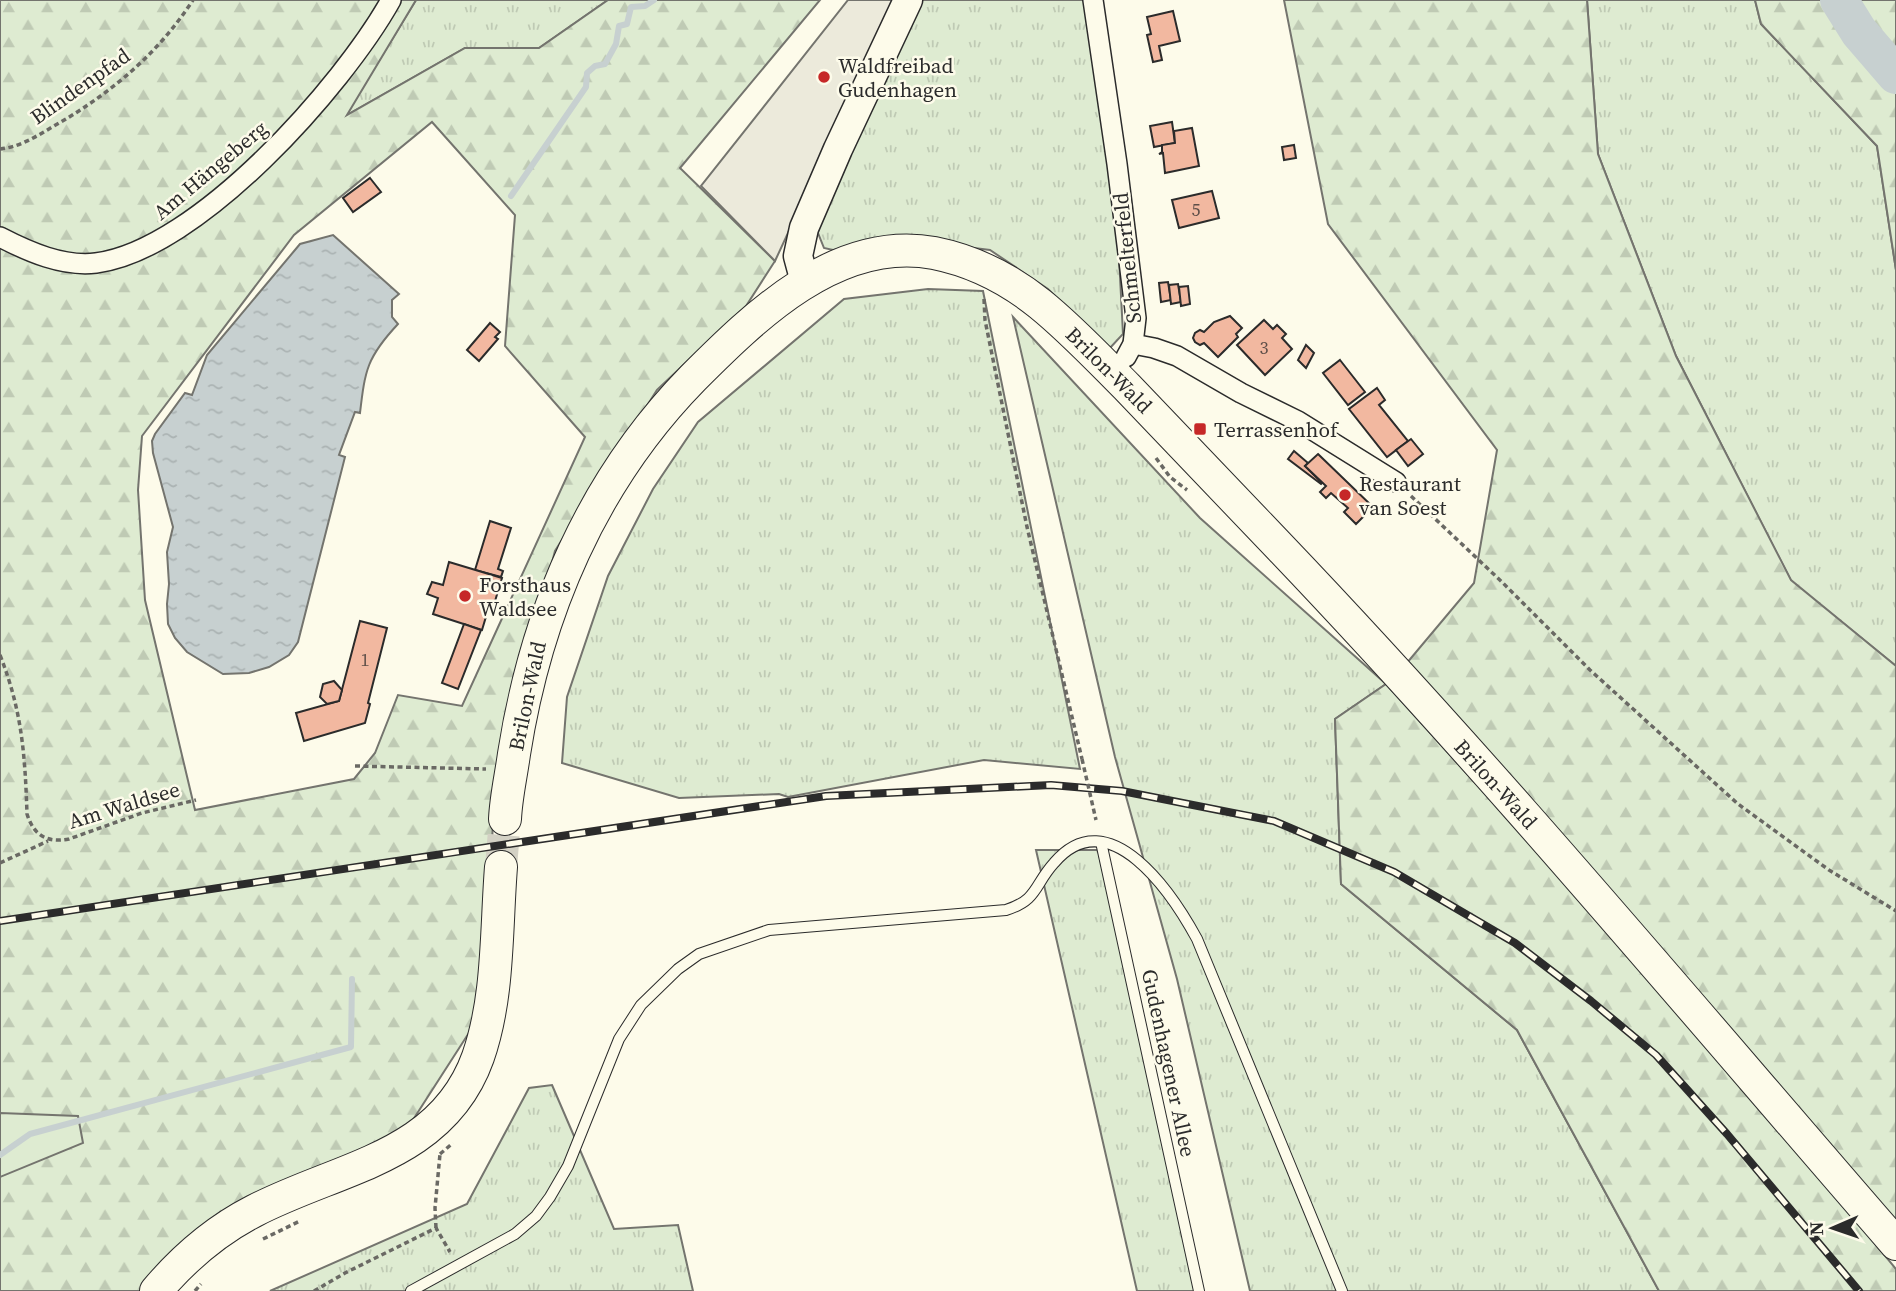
<svg xmlns="http://www.w3.org/2000/svg" width="1896" height="1291" viewBox="0 0 1896 1291" font-family="'Source Serif 4',serif">
<style>
.grass{fill:url(#grass-tufts);stroke:#74746e;stroke-width:2}
.forest{fill:url(#forest-firs);stroke:#74746e;stroke-width:2;fill-rule:evenodd}
.park{fill:#deebd1;stroke:#74746e;stroke-width:2}
.parking{fill:#eceadb;stroke:#74746e;stroke-width:2}
.water{fill:url(#water-ripples);stroke:#74746e;stroke-width:2}
.lines{fill:none;stroke-linecap:round;stroke-linejoin:round}
.stream{stroke:#c7d0d0;stroke-width:6}
.river{stroke:#c7d0d0;stroke-width:38}
.building{fill:#f2b8a0;stroke:#2b2b2b;stroke-width:2}
.primary-tunnel{stroke:#d3d1c4;stroke-width:32;stroke-dasharray:32 16;stroke-linecap:butt}
.lane-casing{stroke:#2b2b2b;stroke-width:12}
.street-casing{stroke:#2b2b2b;stroke-width:22}
.secondary-casing{stroke:#2b2b2b;stroke-width:31}
.primary-casing{stroke:#2b2b2b;stroke-width:34}
.path{stroke:#6a6964;stroke-width:3.5;stroke-dasharray:5 3.5;stroke-linecap:butt}
.lane{stroke:#fdfbea;stroke-width:10}
.street{stroke:#fdfbea;stroke-width:19}
.secondary{stroke:#fdfbea;stroke-width:28}
.primary{stroke:#fdfbea;stroke-width:32}
.rail-casing{stroke:#2b2b2b;stroke-width:8}
.rail{stroke:#fdfbea;stroke-width:5;stroke-dasharray:16;stroke-linecap:butt}
.path-bridge{stroke:#6a6964;stroke-width:3.5;stroke-dasharray:5 3.5;stroke-linecap:butt}
.poi-dot{fill:#c62828;stroke:#fdfbea;stroke-width:2.5}
.labels{text-anchor:middle;dominant-baseline:central;stroke-width:5;stroke-linejoin:round;paint-order:stroke}
.number-label{font-size:18px;fill:#5d4e48}
.poi-label{font-size:21px;fill:#2b2b2b;stroke:#fdfbea;text-anchor:start}
.street-label{font-size:21px;fill:#2b2b2b;stroke:#fdfbea}
</style>
<defs>
<pattern id="grass-tufts" width="24" height="20" patternUnits="userSpaceOnUse" patternTransform="scale(1.75)"><rect width="24" height="20" fill="#deebd1"/><path d="M3 7l-1-3M5 7V3M7 7l1-3M15 17l-1-3M17 17v-4M19 17l1-3" fill="none" stroke="#bfcab4"/></pattern>
<pattern id="forest-firs" width="22" height="20" patternUnits="userSpaceOnUse" patternTransform="scale(1.75)"><rect width="22" height="20" fill="#deebd1"/><path d="M5 1l3.5 6h-7zM16 11l3.5 6h-7z" fill="#bfcab4"/></pattern>
<pattern id="water-ripples" width="26" height="14" patternUnits="userSpaceOnUse" patternTransform="scale(1.75)"><rect width="26" height="14" fill="#c7d0d0"/><path d="M2 4q2-2 4 0t4 0M15 11q2-2 4 0t4 0" fill="none" stroke="#abb3b3"/></pattern>
</defs>
<rect width="100%" height="100%" fill="#fdfbea"/>
<!-- grass -->
<g class="grass">
<path d="M416 0H608L539 48H465L345 116Z"/>
<path d="M918 0H1086L1114 161 1123 334 1109 349 1048 289 990 250 901 239 833 250 824 248 818 233 819 217Z"/>
<path d="M1587 0H1755L1761 24 1877 146 1896 270V666L1791 581 1676 356 1598 154Z"/>
<path d="M928 289 983 291 1080 769 984 760 788 797 779 794 679 798 562 763 567 697 608 576 653 489 698 422 844 299Z"/>
<path d="M1013 317 1200 518 1386 684 1335 719 1341 884 1517 1030 1659 1291H1250L1177 979 1115 757Z"/>
<path d="M1036 850H1098L1201 1291H1137Z"/>
<path d="M552 1085 614 1229 678 1225 693 1291H270L467 1204 529 1088Z"/>
</g>
<!-- forest -->
<g class="forest">
<path d="M0 0H416L347 115 465 48H539L608 0H820L680 168 775 261 746 306 657 390 555 551 495 782 490 882 474 1025 409 1126 151 1291H0ZM432 122 515 215 505 346 585 437 462 706 398 695 375 753 354 779 195 810 145 600 138 490 142 436 294 235Z"/>
<path d="M1284 0H1587L1598 154 1676 356 1791 580 1896 666V1221L1406 664 1474 583 1497 450 1328 224Z"/>
<path d="M1755 0H1896V270L1877 146 1761 24Z"/>
<path d="M1386 684 1719 1053 1896 1269V1291H1659L1517 1030 1341 884 1335 719Z"/>
</g>
<!-- park -->
<path class="park" d="M0 1113 78 1116 83 1143 0 1177Z"/>
<!-- parking -->
<path class="parking" d="M848 0H896L775 261 701 186Z"/>
<!-- water -->
<path class="water" d="M333 235 399 294 392 300V317L398 324C367 357 365 370 360 413L355 412 339 455 345 457 298 642 289 655 269 667 249 673 223 674 187 652 175 638 168 624 167 604 169 584 167 552 173 527 153 453 152 441 155 434 185 393 192 395 207 355 300 244Z"/>
<g class="lines">
<!-- stream -->
<g class="stream">
<path d="M511 196 586 87 587 73 595 66 605 64 616 44 619 26 627 24 631 7 645 6 654 0"/>
<path d="M0 1155 30 1134 351 1047 352 979"/>
</g>
<!-- river -->
<path class="river" d="M1839 0 1859 32 1896 75"/>
</g>
<!-- building -->
<g class="building">
<path d="M1173 11 1180 41 1159 46 1162 60 1153 62 1147 35 1151 34 1147 17Z"/>
<path d="M1172 122 1175 143 1154 147 1150 126Z"/>
<path d="M1192 128 1199 166 1165 173 1163 153 1159 154 1162 152V145L1175 143 1174 131Z"/>
<path d="M1294 145 1296 158 1284 160 1282 147Z"/>
<path d="M370 178 381 192 353 212 343 198Z"/>
<path d="M1212 191 1219 218 1179 228 1172 200Z"/>
<path d="M1168 282 1171 300 1161 302 1159 283Z"/>
<path d="M1178 284 1181 302 1171 304 1169 285Z"/>
<path d="M1188 286 1190 304 1181 306 1179 287Z"/>
<path d="M1230 316 1242 328 1236 334 1238 337 1218 357 1204 343 1200 345 1195 342 1193 338 1195 333 1200 330 1204 332 1214 322Z"/>
<path d="M1264 320 1273 329 1277 325 1286 334 1282 338 1292 349 1265 375 1237 345Z"/>
<path d="M490 323 500 332 495 337 498 339 479 361 467 350Z"/>
<path d="M1306 345 1314 353 1306 368 1298 360Z"/>
<path d="M1340 360 1365 392 1348 405 1323 373Z"/>
<path d="M1377 388 1385 400 1379 405 1408 441 1387 457 1349 409Z"/>
<path d="M1411 439 1423 454 1408 466 1396 450Z"/>
<path d="M1294 451 1308 463 1305 466 1322 483 1321 484 1288 459Z"/>
<path d="M1318 454 1373 507 1356 524 1344 512 1348 508 1331 493 1326 498 1320 492 1326 486 1305 466Z"/>
<path d="M490 521 511 528 498 569 503 571 501 577 475 570Z"/>
<path d="M449 562 502 578 492 611 488 610 482 630 433 614 438 598 427 594 432 582 443 585Z"/>
<path d="M360 621 387 628 368 703 370 704 365 723 304 741 296 713 339 701Z"/>
<path d="M464 624 481 630 458 689 442 683Z"/>
<path d="M334 681 342 690 339 701 327 704 320 697 323 684Z"/>
</g>
<g class="lines">
<!-- primary-tunnel -->
<path class="primary-tunnel" d="M501 867 505 819"/>
<!-- lane casing -->
<g class="lane-casing">
<g id="lane">
<path d="M1101 842 1199 1291"/>
<path d="M411 1291 515 1234 536 1216 550 1197 568 1166 619 1039 641 1005 678 969 699 954 769 930 1006 910C1038 900 1034 885 1054 863 1109 798 1173 895 1197 939L1342 1291"/>
</g>
</g>
<!-- street casing -->
<g class="street-casing">
<g id="street">
<path d="M1093 0 1117 164 1136 318 1133 344 1126 357"/>
<path d="M0 237C29 252 63 267 96 263 198 250 343 86 391 0"/>
<path d="M1133 344 1154 348 1177 356 1241 393 1298 421 1396 482"/>
</g>
</g>
<!-- secondary casing -->
<g class="secondary-casing">
<path id="secondary" d="M805 282 798 256 804 228 838 149 908 0"/>
</g>
<!-- primary casing -->
<g class="primary-casing">
<g id="primary">
<path d="M505 819C506 797 511 776 514 754 536 613 592 481 693 378 755 316 837 235 934 253 974 261 1009 279 1040 304 1071 329 1099 359 1127 387 1177 439 1227 492 1277 544 1492 769 1692 1009 1896 1244"/>
<path d="M156 1291C184 1258 215 1231 254 1211 338 1167 442 1158 478 1057 499 997 496 930 501 867"/>
</g>
</g>
<!-- path -->
<g class="path">
<path d="M0 149C20 147 37 136 54 126 110 94 158 54 193 0"/>
<path d="M984 299 985 320 1027 527 1082 759"/>
<path d="M1156 458 1170 477 1187 490"/>
<path d="M1411 496 1502 582 1590 670 1738 804 1829 870 1896 911"/>
<path d="M0 655C22 711 25 754 27 814 34 836 47 843 69 839L142 813 196 800"/>
<path d="M355 766 486 769"/>
<path d="M0 863 48 841"/>
<path d="M440 1154 453 1143"/>
<path d="M436 1228 435 1208 440 1154"/>
<path d="M263 1239 300 1221"/>
<path d="M195 1291 201 1284"/>
<path d="M314 1291 345 1273 436 1228 450 1252"/>
</g>
<!-- lane -->
<use href="#lane" class="lane"/>
<!-- street -->
<use href="#street" class="street"/>
<!-- secondary -->
<use href="#secondary" class="secondary"/>
<!-- primary -->
<use href="#primary" class="primary"/>
<!-- rail casing -->
<g class="rail-casing">
<path id="rail" d="M0 921 826 796 1051 785 1122 791 1274 821 1394 872 1515 943 1591 1001 1656 1055 1727 1134 1859 1291"/>
</g>
<!-- rail -->
<use href="#rail" class="rail"/>
<!-- path-bridge -->
<path class="path-bridge" d="M1082 759 1096 820"/>
</g>
<!-- markers -->
<g class="poi-dot">
<circle cx="824" cy="77" r="7"/>
<rect x="1193" y="422" width="14" height="14" rx="3.5"/>
<circle cx="1345" cy="495" r="7"/>
<circle cx="465" cy="596" r="7"/>
</g>
<g class="labels">
<!-- number labels -->
<g class="number-label">
<text x="1196" y="209">5</text>
<text x="1264" y="347">3</text>
<text x="365" y="659">1</text>
</g>
<!-- poi labels -->
<g class="poi-label">
<text x="838" y="65">Waldfreibad<tspan x="838" dy="24">Gudenhagen</tspan></text>
<text x="1214" y="429">Terrassenhof</text>
<text x="1359" y="483">Restaurant<tspan x="1359" dy="24">van Soest</tspan></text>
<text x="479" y="584">Forsthaus<tspan x="479" dy="24">Waldsee</tspan></text>
</g>
<!-- street labels -->
<g class="street-label">
<text transform="translate(80 86) rotate(-35)">Blindenpfad</text>
<text transform="translate(210 170) rotate(-40)">Am Hängeberg</text>
<text transform="translate(1127 258) rotate(-96)">Schmelterfeld</text>
<text transform="translate(1109 370) rotate(45)">Brilon-Wald</text>
<text transform="translate(527 696) rotate(-78)">Brilon-Wald</text>
<text transform="translate(1496 784) rotate(48)">Brilon-Wald</text>
<text transform="translate(124 805) rotate(-17)">Am Waldsee</text>
<text transform="translate(1169 1063) rotate(78)">Gudenhagener Allee</text>
</g>
</g>
<!-- north arrow -->
<g transform="translate(1833 1228) rotate(268)" stroke="#fdfbea" stroke-width="5" paint-order="stroke">
<path d="M0-5L12 26L0 18L-12 26Z" fill="#2b2b2b"/>
<text y="-10" font-size="19" font-weight="bold" text-anchor="middle" fill="#2b2b2b">N</text>
</g>
</svg>
